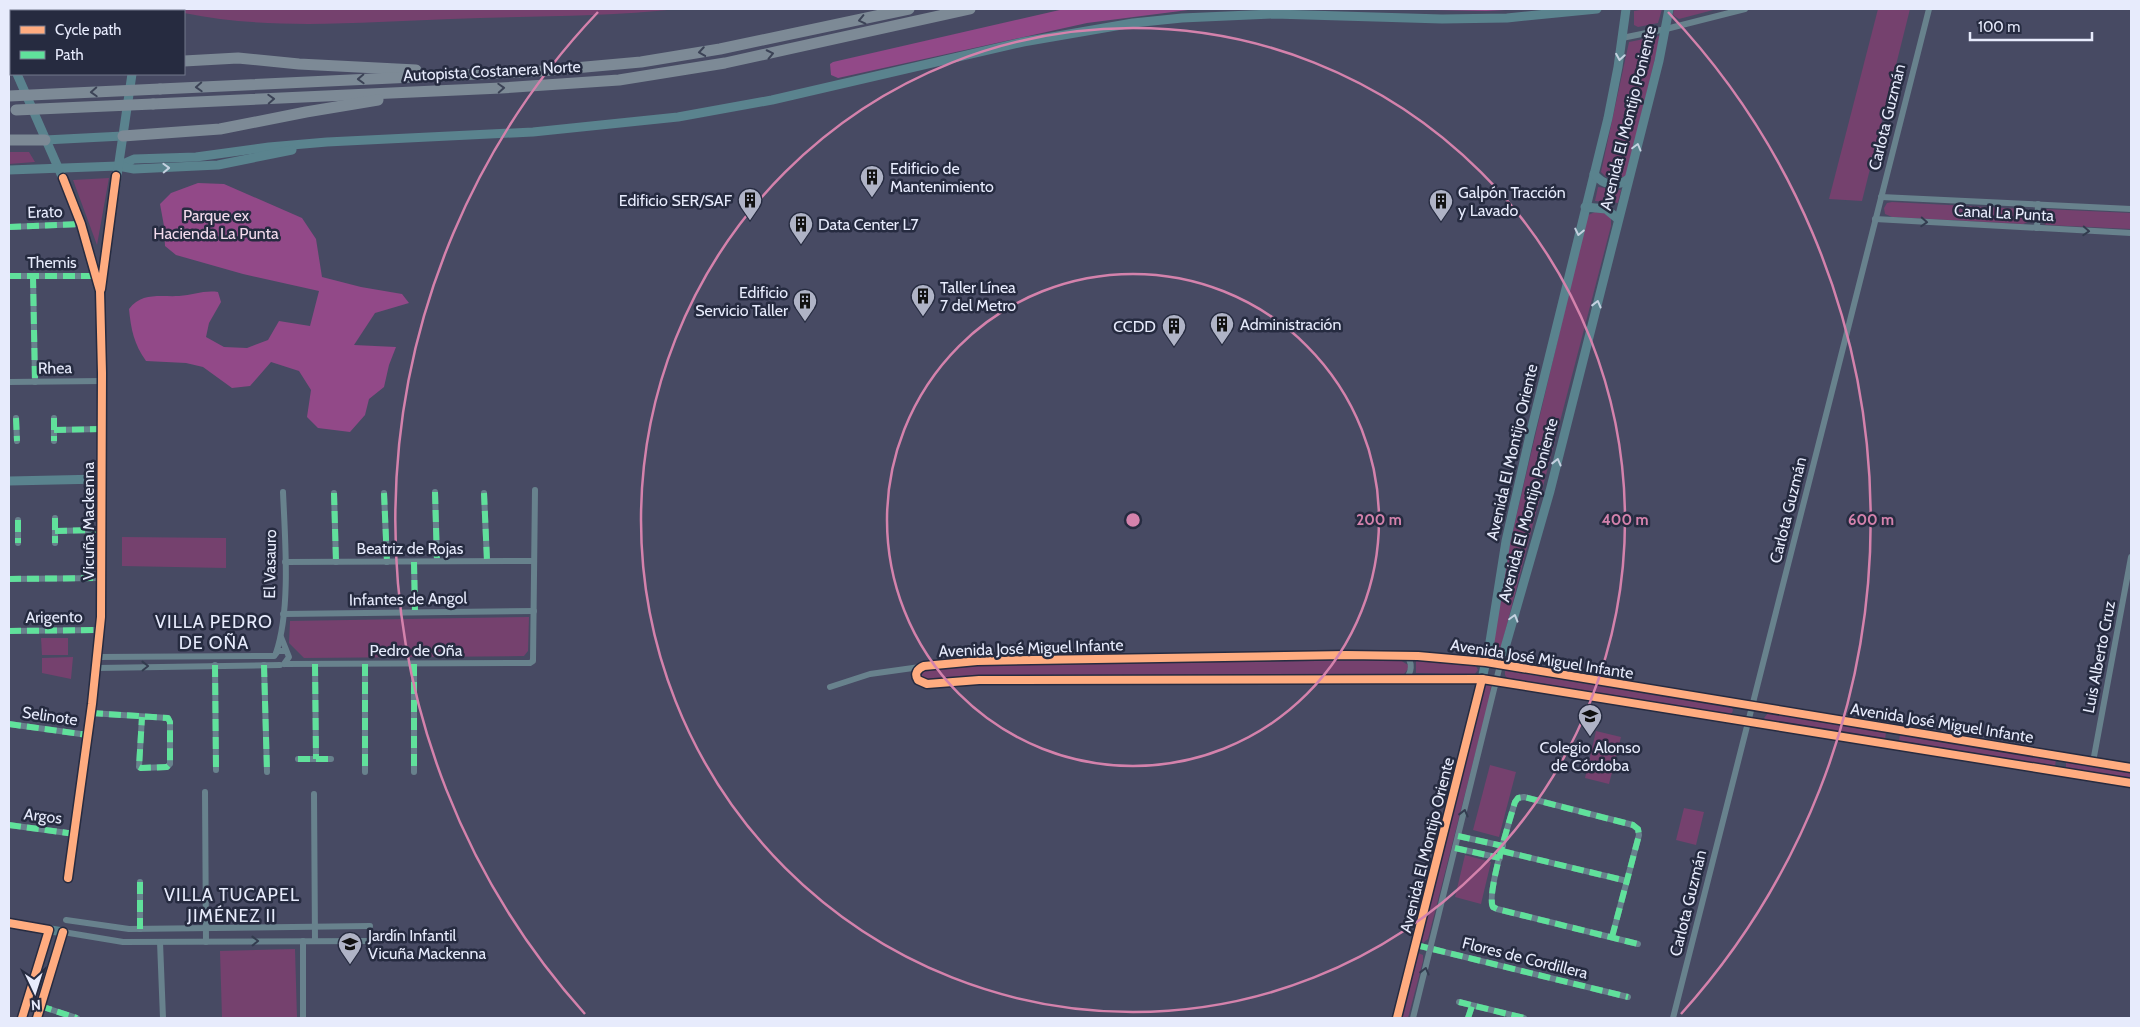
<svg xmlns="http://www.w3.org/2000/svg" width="2140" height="1027" viewBox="0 0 2140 1027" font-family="Cabin,sans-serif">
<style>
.green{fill:#75416e}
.forest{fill:#924988}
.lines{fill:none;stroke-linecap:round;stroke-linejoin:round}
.street{stroke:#68828d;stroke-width:6}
.secondary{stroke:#5a838e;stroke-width:9}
.highway{stroke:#7d8a96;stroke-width:11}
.highway-bridge{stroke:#7d8a96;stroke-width:11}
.quiet{stroke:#60e19b;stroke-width:6;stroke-dasharray:12 6;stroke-linecap:butt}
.cycleway-casing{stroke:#262b40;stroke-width:11}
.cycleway{stroke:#ffac80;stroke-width:8}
.oneway{stroke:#3c4356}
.oneway2{stroke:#c4d1e0}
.oneway3{stroke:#333c4f}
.ring{fill:none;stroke:#d482ac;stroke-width:2.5}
.labels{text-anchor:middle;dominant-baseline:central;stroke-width:5;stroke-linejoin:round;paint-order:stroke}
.street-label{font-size:16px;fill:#e7ebfc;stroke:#262b40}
.poi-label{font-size:16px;fill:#e7ebfc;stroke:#262b40;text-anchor:start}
.park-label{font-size:16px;fill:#f3dbed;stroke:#262b40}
.neighbourhood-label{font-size:18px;letter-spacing:1px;fill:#e7ebfc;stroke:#262b40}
.centre{fill:#d482ac;stroke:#262b40;stroke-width:2.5}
.ring-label{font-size:15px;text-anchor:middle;font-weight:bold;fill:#d482ac;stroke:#262b40;stroke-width:5;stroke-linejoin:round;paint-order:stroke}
</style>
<rect width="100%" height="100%" fill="#474a63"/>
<!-- green -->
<g class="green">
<path d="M158 9H678C602 17 527 16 451 19 362 22 272 31 184 13V11Z"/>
<path d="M1646 9H1662L1658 23 1638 27 1634 25V11Z"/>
<path d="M1674 9H1717L1679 19 1673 15Z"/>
<path d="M1878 9H1910L1862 201 1829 199Z"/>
<path d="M1659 36V42L1626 177H1606L1601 172 1629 42Z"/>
<path d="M9 152H29L35 162 9 164Z"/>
<path d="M109 178 97 245 73 180Z"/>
<path d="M1598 187 1621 190 1618 203 1595 201Z"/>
<path d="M1892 202 2024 209 2029 211 2031 216 2028 222 2023 224 1892 217 1885 214 1884 208 1887 203Z"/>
<path d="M2045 209 2131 213V229L2046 225 2040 219 2041 214Z"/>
<path d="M1595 212 1607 213 1611 216V226L1498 659H1492L1490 657 1507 556 1586 219 1588 215Z"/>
<path d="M122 537 226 538V568L122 566Z"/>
<path d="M529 617 528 651 524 656 304 658 289 643 290 621Z"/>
<path d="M41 638H68V655H42Z"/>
<path d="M73 657 71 679 42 673V658Z"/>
<path d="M1400 660 1408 665V669L1404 674 956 677 926 680 921 676 924 671 928 670 972 665Z"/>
<path d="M1416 660 1475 664 1478 670 1474 675 1416 673Z"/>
<path d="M1509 670 1731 706 1733 710 1732 713 1728 714 1507 678 1505 675V671Z"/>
<path d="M1485 685H1491L1490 696 1428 939 1423 943 1421 938Z"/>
<path d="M1768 713 1886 732 1885 740 1767 721 1764 718Z"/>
<path d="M1596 731 1621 737 1609 784 1585 778Z"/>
<path d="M1900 734 2056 759 2055 767 1899 741Z"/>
<path d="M2066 762 2131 771V779L2069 769 2066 767Z"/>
<path d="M1490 765 1516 772 1499 837 1473 830Z"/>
<path d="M1684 808 1704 812 1696 845 1676 840Z"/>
<path d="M1465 855 1491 862 1481 904 1455 897Z"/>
<path d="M295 949 297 1018H222L220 951Z"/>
<path d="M1418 953 1423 955V961L1408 1018H1400L1416 956Z"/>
</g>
<!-- forest -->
<g class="forest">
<path d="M1064 9H1196L1087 23 838 78 831 75 830 64 833 62Z"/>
<path d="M1380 9H1525L1486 11Z"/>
<path d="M198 183 224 184 302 218 316 239 322 277 361 287 402 294 409 303 375 313 354 345 396 347 389 365 384 387 369 399 365 415 350 432 318 428 307 417 311 390 299 371 271 362 250 386 232 388 203 367 186 363 146 361C134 344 131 330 129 309 142 292 160 297 179 296 193 295 204 290 218 292L221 302 209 323 206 337 224 347 247 348 268 340 279 321 310 326 319 291 243 274 176 255 165 246 164 226 160 204 171 193Z"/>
</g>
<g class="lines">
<!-- street -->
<g class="street">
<path d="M1622 38 1666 29 1745 9"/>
<path d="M1881 197 2131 209"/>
<path d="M1875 219 2131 233"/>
<path d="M9 227 81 224"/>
<path d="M2037 228 2038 204"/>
<path d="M9 276H95"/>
<path d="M33 276 35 382"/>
<path d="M9 382 102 381"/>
<path d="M16 418 17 441"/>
<path d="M54 418V441"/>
<path d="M54 430 102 429"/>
<path d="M435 492 437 561"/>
<path d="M334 493 336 562"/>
<path d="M384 493 387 562"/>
<path d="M484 493 487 561"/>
<path d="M55 518V543"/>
<path d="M18 520V543"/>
<path d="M55 531 101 530"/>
<path d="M285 562 534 561"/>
<path d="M414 562 415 612"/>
<path d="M9 579 102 578"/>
<path d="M283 614 534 611"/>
<path d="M9 631 100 630"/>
<path d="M281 637 289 657 284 664"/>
<path d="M276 653C291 609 285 539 283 492"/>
<path d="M275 655 278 651H285"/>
<path d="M98 657 274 656"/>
<path d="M285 664 530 663 533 661 535 490"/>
<path d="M315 664 316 759"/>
<path d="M365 664V772"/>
<path d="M414 664V772"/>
<path d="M215 665 216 770"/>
<path d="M264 665 267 772"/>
<path d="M97 668 280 665"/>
<path d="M1405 680C1412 672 1413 663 1406 655"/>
<path d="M830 687 870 674 920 667"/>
<path d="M91 713 168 718 170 722V764L167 767 141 768 139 767 142 717"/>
<path d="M9 724 88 735"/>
<path d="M298 759H331"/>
<path d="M2093 762 2131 557"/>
<path d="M205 792 206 942"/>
<path d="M314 794 315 941"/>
<path d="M9 825 75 834"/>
<path d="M1458 836 1503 846"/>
<path d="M1455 848 1500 858"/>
<path d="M1502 851 1627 881"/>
<path d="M140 882V929"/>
<path d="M66 920 129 929 370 926"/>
<path d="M63 932 123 942 369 941"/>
<path d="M1612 937 1639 835 1638 829 1633 825 1524 797 1518 798 1515 802C1510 819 1486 895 1493 907L1497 909 1638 944"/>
<path d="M303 941V1018"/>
<path d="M160 942 163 1018"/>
<path d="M1416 945 1628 997"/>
<path d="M1459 1002 1524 1018"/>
<path d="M40 1006 77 1018"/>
<path d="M1397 1018 1482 679 979 680 927 684 918 680 916 674 918 670 927 665 977 661 1406 655 1449 658 1500 665 1413 1018"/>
<path d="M1468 1018 1472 1006"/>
<path d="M1673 1018 1929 9"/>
</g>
<!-- secondary -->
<g class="secondary">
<path d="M1626 9 1618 67 1608 118 1530 435 1506 541 1489 648 1482 679 2131 783"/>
<path d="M1669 9 1659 61 1550 491 1500 665 2131 768"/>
<path d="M141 11V9"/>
<path d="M9 54 11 60"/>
<path d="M17 74 75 206 91 256 100 291 102 373 101 617 92 704 68 878"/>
<path d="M45 140 123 136"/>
<path d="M118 166 134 159 196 157 269 147 327 142 533 132 678 117 772 100 1023 42 1133 23 1182 18 1274 14 1442 19 1507 18 1597 9"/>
<path d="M9 170 118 166 134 169 218 165 292 150"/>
<path d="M1594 174C1603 185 1616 188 1628 179"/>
<path d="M1585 207 1606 209 1618 219"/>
<path d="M100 291 132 74"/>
<path d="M9 481 102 479"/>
<path d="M9 923 63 932 37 1018"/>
<path d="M22 1018 49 930"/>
</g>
<!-- highway -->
<g class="highway">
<path d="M184 61 238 58 299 64 416 70"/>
<path d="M9 70H11"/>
<path d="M160 89 541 71 641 62 720 49 909 9"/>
<path d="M153 104 501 88 619 80 725 63 970 9"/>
<path d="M123 136 220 129 306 112 378 100"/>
<path d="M9 140H45"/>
</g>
<!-- highway-bridge -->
<g class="highway-bridge">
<path d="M9 96 160 89"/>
<path d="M16 110 153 104"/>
</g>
<!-- quiet -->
<g class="quiet">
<path d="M9 227 81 224"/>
<path d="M9 276H95"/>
<path d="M33 276 35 382"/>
<path d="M16 418 17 441"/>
<path d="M54 418V441"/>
<path d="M54 430 102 429"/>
<path d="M435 492 437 561"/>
<path d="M334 493 336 562"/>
<path d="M384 493 387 562"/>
<path d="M484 493 487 561"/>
<path d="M55 518V543"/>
<path d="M18 520V543"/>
<path d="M55 531 101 530"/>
<path d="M414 562 415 612"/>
<path d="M9 579 102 578"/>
<path d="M9 631 100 630"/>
<path d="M315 664 316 759"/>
<path d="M365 664V772"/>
<path d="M414 664V772"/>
<path d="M215 665 216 770"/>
<path d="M264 665 267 772"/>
<path d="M91 713 168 718 170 722V764L167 767 141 768 139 767 142 717"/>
<path d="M9 724 88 735"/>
<path d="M298 759H331"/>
<path d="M9 825 75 834"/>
<path d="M1458 836 1503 846"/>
<path d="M1455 848 1500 858"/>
<path d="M1502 851 1627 881"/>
<path d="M140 882V929"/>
<path d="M1612 937 1639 835 1638 829 1633 825 1524 797 1518 798 1515 802C1510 819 1486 895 1493 907L1497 909 1638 944"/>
<path d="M1416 945 1628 997"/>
<path d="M1459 1002 1524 1018"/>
<path d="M40 1006 77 1018"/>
<path d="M1468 1018 1472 1006"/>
</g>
<!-- cycleway casing -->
<g class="cycleway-casing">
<g id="cycleway">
<path d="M63 178 81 224 100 291 102 373 101 617 92 704 68 878"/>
<path d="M101 289 116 176"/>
<path d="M2131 768 1486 662 1418 656 1346 655 977 661 924 666C917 669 914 674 918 680L927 684 979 680 1482 679 2131 783"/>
<path d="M9 923 49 930 22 1018"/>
<path d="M37 1018 63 932"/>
<path d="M1397 1018 1482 679"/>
</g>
</g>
<!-- cycleway -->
<use href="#cycleway" class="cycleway"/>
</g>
<!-- one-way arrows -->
<defs><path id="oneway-chevron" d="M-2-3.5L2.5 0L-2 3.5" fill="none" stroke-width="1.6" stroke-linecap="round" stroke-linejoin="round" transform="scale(1.25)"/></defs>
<g class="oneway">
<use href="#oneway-chevron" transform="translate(862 20) rotate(167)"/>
<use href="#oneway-chevron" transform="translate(702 52) rotate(171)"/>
<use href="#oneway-chevron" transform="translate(770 54) rotate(-12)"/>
<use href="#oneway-chevron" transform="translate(361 79) rotate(178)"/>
<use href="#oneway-chevron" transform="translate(199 87) rotate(177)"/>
<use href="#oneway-chevron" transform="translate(501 88) rotate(-3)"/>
<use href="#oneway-chevron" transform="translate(94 92) rotate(177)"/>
<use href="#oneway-chevron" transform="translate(271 99) rotate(-3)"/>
</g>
<g class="oneway2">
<use href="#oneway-chevron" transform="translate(1620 57) rotate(99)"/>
<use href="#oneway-chevron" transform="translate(1637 147) rotate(-75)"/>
<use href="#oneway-chevron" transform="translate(166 168) rotate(-2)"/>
<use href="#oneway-chevron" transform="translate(1579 232) rotate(102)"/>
<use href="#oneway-chevron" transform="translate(1597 304) rotate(-76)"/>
<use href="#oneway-chevron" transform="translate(1557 462) rotate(-76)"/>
<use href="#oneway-chevron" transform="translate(1514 618) rotate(-74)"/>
</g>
<g class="oneway3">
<use href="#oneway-chevron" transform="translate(1924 222) rotate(3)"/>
<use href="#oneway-chevron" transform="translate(2086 231) rotate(3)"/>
<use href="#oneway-chevron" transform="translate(145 666) rotate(-1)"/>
<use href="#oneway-chevron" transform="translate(1464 813) rotate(-76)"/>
<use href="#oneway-chevron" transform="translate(255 941) rotate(-1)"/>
<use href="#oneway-chevron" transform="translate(1425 971) rotate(-76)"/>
</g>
<!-- distance rings -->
<g class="ring">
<circle cx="1133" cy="520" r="246"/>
<circle cx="1133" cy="520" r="492"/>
<path d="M585 1014A738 738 0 0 1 598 12M1668 12A738 738 0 0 1 1681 1014"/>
</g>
<!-- icons -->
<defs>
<g id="building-pin" transform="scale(1.25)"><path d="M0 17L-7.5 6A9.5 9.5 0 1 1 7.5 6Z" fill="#afb3c6" stroke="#262b40"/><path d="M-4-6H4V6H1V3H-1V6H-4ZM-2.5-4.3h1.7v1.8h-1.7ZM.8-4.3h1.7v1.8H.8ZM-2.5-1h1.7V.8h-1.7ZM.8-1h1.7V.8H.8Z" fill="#111"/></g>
<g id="school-pin" transform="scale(1.25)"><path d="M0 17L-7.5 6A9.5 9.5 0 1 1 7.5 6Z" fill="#afb3c6" stroke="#262b40"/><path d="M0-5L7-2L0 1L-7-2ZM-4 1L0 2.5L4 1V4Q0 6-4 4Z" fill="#111"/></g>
</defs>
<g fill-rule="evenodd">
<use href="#building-pin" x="872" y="177"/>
<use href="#building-pin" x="750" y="200"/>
<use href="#building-pin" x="1441" y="201"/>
<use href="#building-pin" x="801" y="224"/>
<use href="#building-pin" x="923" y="296"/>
<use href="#building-pin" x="805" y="301"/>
<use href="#building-pin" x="1222" y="324"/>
<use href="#building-pin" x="1174" y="326"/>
<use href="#school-pin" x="1590" y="716"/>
<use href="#school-pin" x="350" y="944"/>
</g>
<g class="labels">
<!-- street labels -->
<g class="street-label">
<text transform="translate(492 71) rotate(-3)">Autopista Costanera Norte</text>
<text transform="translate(1887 117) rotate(-76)">Carlota Guzmán</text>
<text transform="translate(1628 118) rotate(-76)">Avenida El Montijo Poniente</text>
<text transform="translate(45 212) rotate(-2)">Erato</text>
<text transform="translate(2004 213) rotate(3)">Canal La Punta</text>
<text x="52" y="262">Themis</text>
<text transform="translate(55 368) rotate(-1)">Rhea</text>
<text transform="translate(1512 452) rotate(-77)">Avenida El Montijo Oriente</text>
<text transform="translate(1528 510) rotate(-75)">Avenida El Montijo Poniente</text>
<text transform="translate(1788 510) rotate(-76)">Carlota Guzmán</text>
<text transform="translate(88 521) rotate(-90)">Vicuña Mackenna</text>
<text x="410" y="548">Beatriz de Rojas</text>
<text transform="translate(270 564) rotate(-89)">El Vasauro</text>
<text transform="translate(408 599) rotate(-1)">Infantes de Angol</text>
<text transform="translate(54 617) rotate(-1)">Arigento</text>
<text transform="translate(1031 648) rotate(-2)">Avenida José Miguel Infante</text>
<text x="416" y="650">Pedro de Oña</text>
<text transform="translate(2099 657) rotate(-79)">Luis Alberto Cruz</text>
<text transform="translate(1542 659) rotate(9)">Avenida José Miguel Infante</text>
<text transform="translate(50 716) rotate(8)">Selinote</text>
<text transform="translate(1942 723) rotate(9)">Avenida José Miguel Infante</text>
<text transform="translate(43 816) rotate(7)">Argos</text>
<text transform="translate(1427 845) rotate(-76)">Avenida El Montijo Oriente</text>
<text transform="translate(1688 903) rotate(-76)">Carlota Guzmán</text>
<text transform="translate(1525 958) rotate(14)">Flores de Cordillera</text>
</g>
<!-- poi labels -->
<g class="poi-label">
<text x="890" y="168">Edificio de<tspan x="890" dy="18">Mantenimiento</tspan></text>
<text x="1458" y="192">Galpón Tracción<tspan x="1458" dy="18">y Lavado</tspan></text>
<text x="732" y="200" text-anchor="end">Edificio SER/SAF</text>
<text x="818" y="224">Data Center L7</text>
<text x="940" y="287">Taller Línea<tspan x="940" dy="18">7 del Metro</tspan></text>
<text x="788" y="292" text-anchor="end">Edificio<tspan x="788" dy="18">Servicio Taller</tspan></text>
<text x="1240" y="324">Administración</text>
<text x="1156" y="326" text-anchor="end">CCDD</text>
<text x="1590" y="747" text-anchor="middle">Colegio Alonso<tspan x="1590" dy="18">de Córdoba</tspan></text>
<text x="368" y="935">Jardín Infantil<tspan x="368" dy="18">Vicuña Mackenna</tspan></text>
</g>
<!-- park labels -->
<g class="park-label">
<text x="216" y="215">Parque ex<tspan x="216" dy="18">Hacienda La Punta</tspan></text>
</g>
<!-- neighbourhood labels -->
<g class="neighbourhood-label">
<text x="214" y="622">VILLA PEDRO<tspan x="214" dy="21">DE OÑA</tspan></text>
<text x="232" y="895">VILLA TUCAPEL<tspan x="232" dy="21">JIMÉNEZ II</tspan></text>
</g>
</g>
<circle cx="1133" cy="520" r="8" class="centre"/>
<g class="ring-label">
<text x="1379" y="525">200 m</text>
<text x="1625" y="525">400 m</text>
<text x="1871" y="525">600 m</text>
</g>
<!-- border -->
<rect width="2140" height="1027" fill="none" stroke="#e7ebfc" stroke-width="20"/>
<!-- legend -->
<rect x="10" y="10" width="175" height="65" fill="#262b40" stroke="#73788b"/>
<rect x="20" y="26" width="25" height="8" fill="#ffac80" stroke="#73788b"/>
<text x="55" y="35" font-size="15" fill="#e7ebfc">Cycle path</text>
<rect x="20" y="51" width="25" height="8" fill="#60e19b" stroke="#73788b"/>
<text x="55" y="60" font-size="15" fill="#e7ebfc">Path</text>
<!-- north arrow -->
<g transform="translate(35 992) rotate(176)" stroke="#262b40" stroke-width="4" paint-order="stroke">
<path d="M0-4L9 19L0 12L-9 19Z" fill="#e7ebfc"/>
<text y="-8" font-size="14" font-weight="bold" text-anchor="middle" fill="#e7ebfc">N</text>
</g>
<!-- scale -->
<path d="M1970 32v8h122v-8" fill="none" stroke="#e7ebfc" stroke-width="2.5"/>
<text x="1978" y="32" font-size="15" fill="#e7ebfc" stroke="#262b40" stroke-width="4" paint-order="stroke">100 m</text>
</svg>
